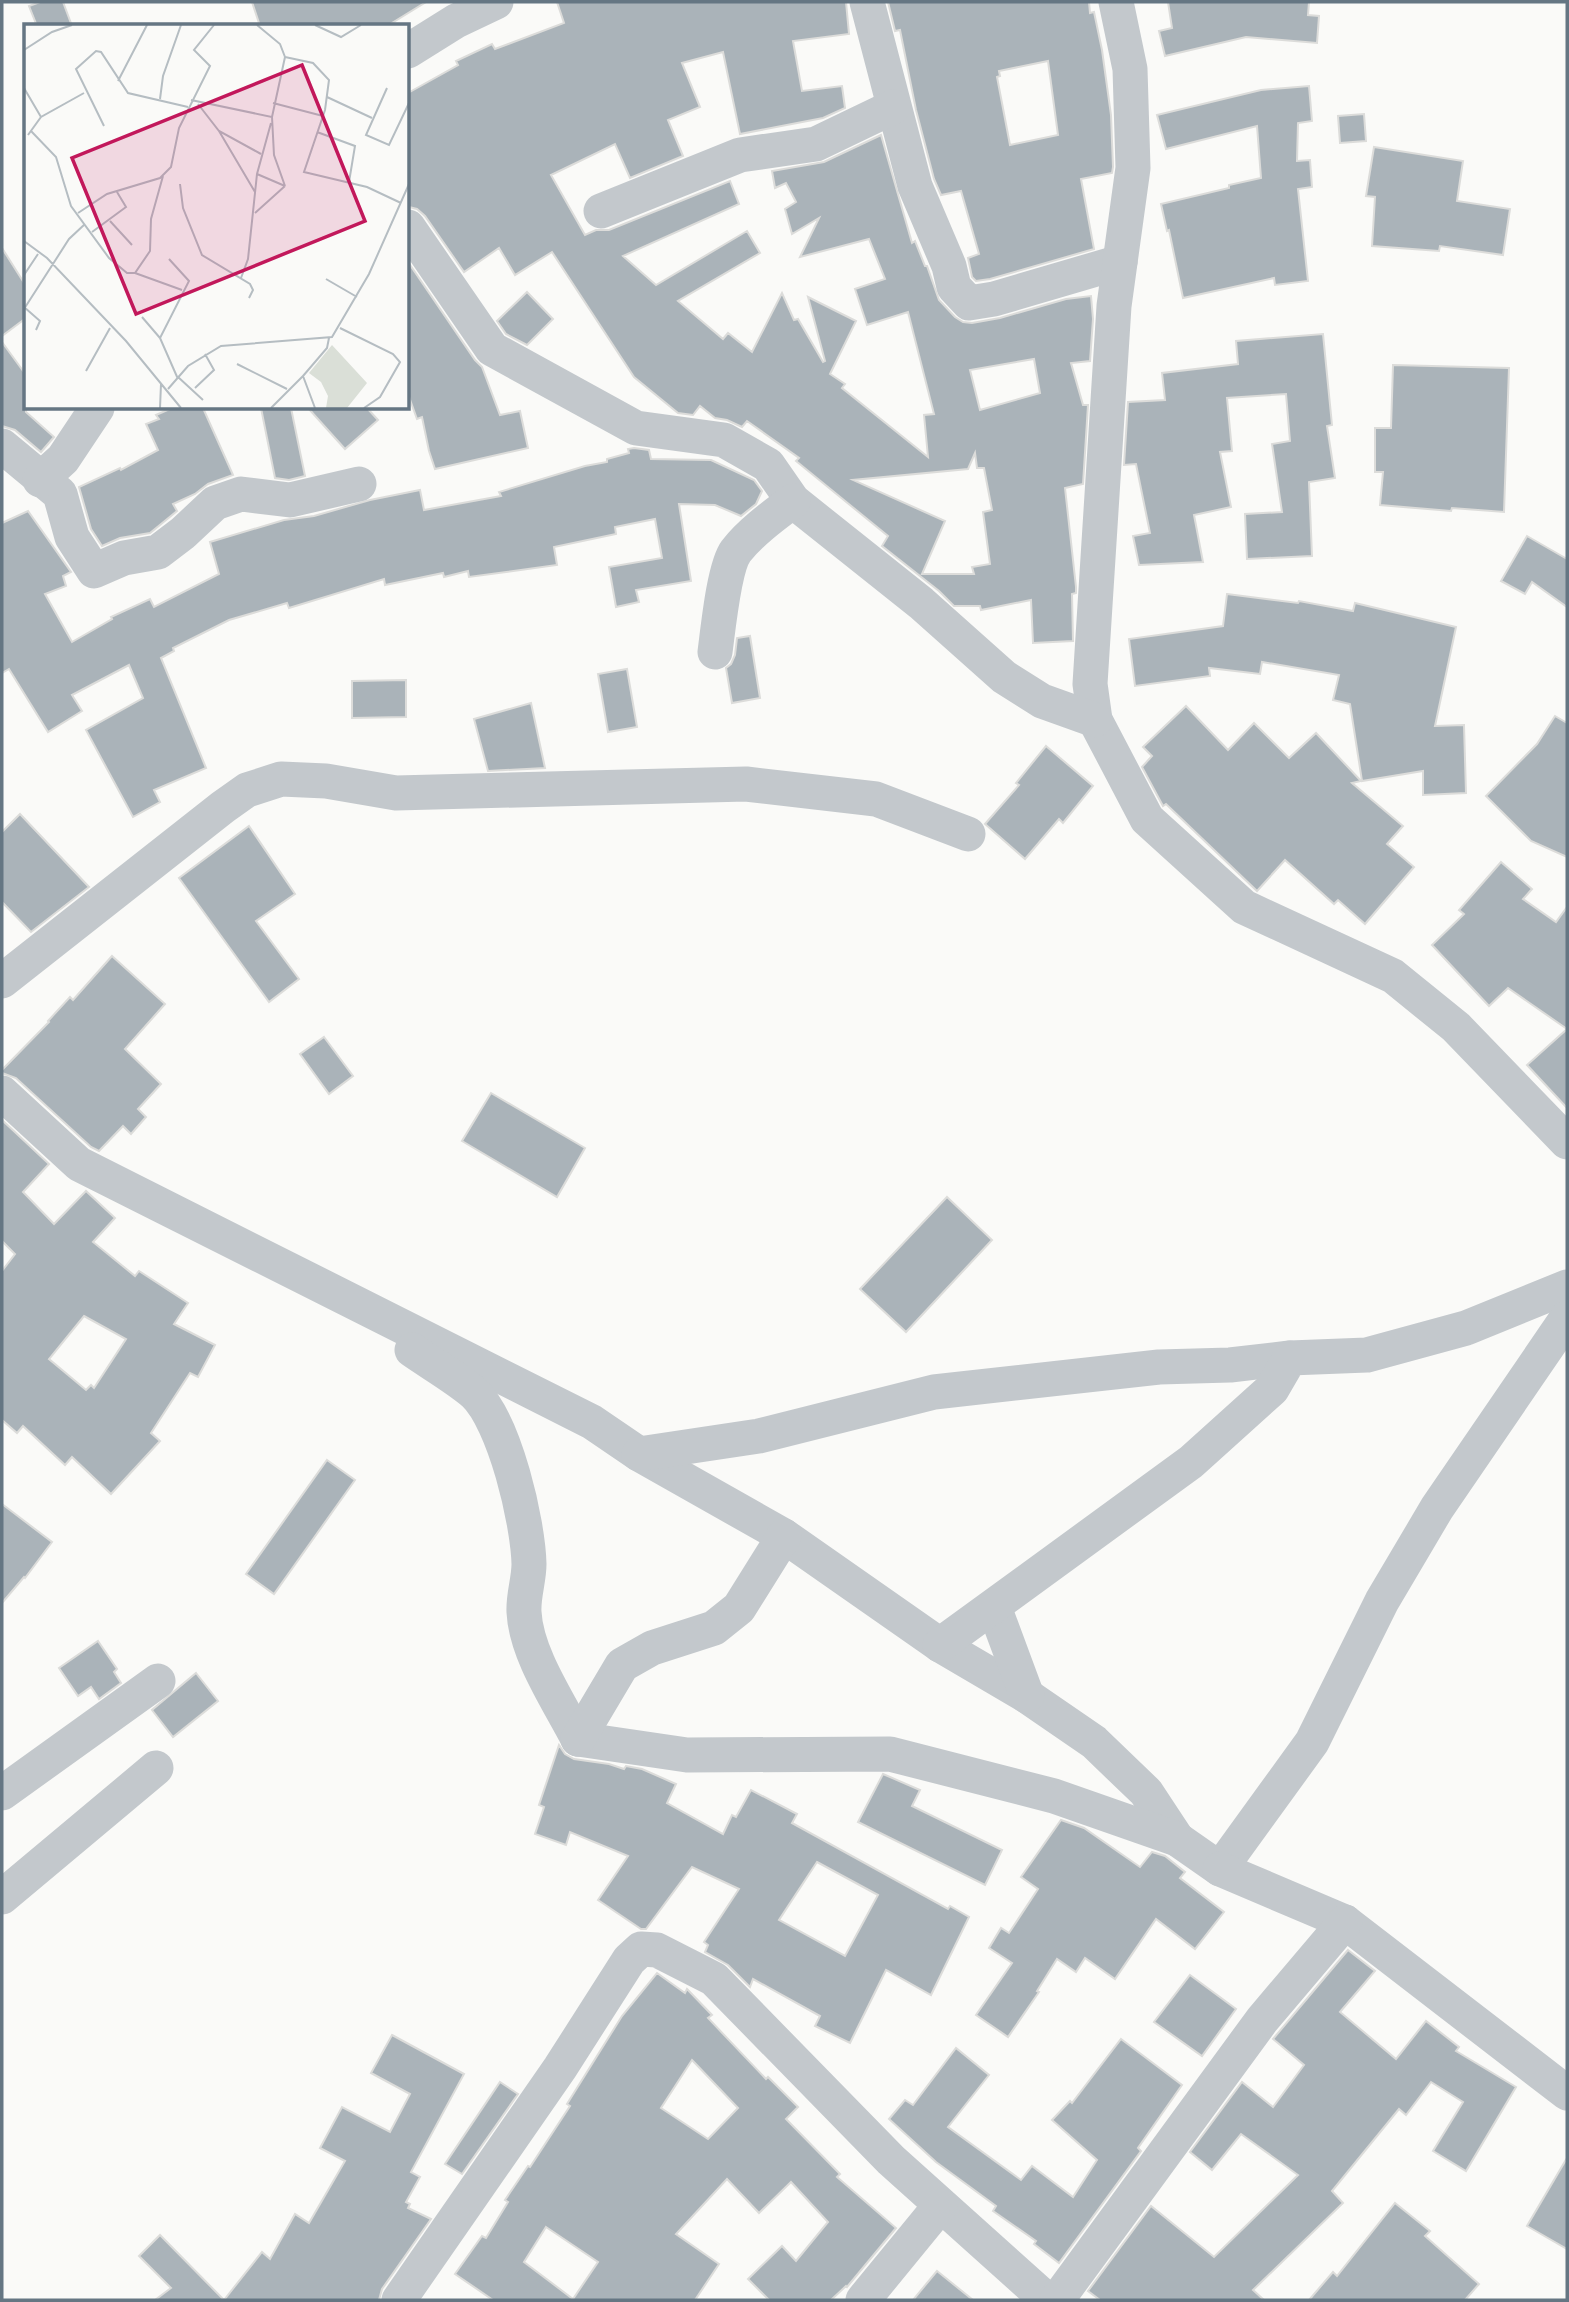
<svg xmlns="http://www.w3.org/2000/svg" width="1569" height="2302" viewBox="0 0 1569 2302" font-family="Helvetica,sans-serif">
<style>
.building{fill:#aab3b9;stroke:#dcdcda;stroke-width:2;fill-rule:evenodd}
.lines{fill:none;stroke-linecap:round;stroke-linejoin:round}
.minor{stroke:#c3c8cc;stroke-width:35}
.inset-road{fill:none;stroke:#b5bdc2;stroke-width:2}
.view{fill:#c2185b;fill-opacity:0.15;stroke:#c2185b;stroke-width:3.5}
.inset-edge{fill:none;stroke:#657683;stroke-width:3.5}
</style>
<rect width="100%" height="100%" fill="#fafaf8"/>
<!-- building -->
<g class="building">
<path d="M40 2H63L72 26H37L29 6Z"/>
<path d="M252 2H426L387 26H260Z"/>
<path d="M557 2H846L849 34 793 41 802 91 842 86 845 108 823 118 740 134 723 52 682 63 700 107 668 120 683 156 630 178 615 144 551 175 585 235 596 230H609L730 181 739 204 623 256 656 285 747 231 760 253 678 301 723 339 728 333 752 352 782 293 794 320 798 319 823 362 825 361 808 297 856 321 830 374 845 384 842 388 928 457 924 415 934 414 908 312 867 325 855 289 885 279 869 239 800 257 819 218 792 234 785 209 796 202 786 183 775 188 772 171 824 162 881 135 912 243 915 241 925 266H927L939 300 955 317 963 322 972 323 1000 318 1066 299 1091 296 1093 319 1090 361 1071 363 1083 405H1088L1083 484 1065 488 1076 587V593L1072 594 1073 641 1033 643 1031 600 981 610 980 606H954L939 591 882 546 888 536 796 461 799 458 747 421 742 427 727 420 715 418 700 406 693 415 678 413 634 377 552 252 515 275 499 248 464 272 425 216 417 209 409 207 408 93 458 65 456 61 492 44 495 49 564 23ZM1034 359 1040 393 980 410 970 370ZM975 453 977 468H984L992 510 983 512 990 564 972 567 974 574H922L945 521 853 480 968 469Z"/>
<path d="M888 2H1089L1090 13 1094 12 1102 50 1111 115 1113 167 1112 173 1081 179 1094 249 990 279 976 281 972 277 968 258 979 254 961 191 941 195 934 179 916 110 900 30 895 31ZM1048 61 1058 135 1010 145 997 77 1000 76 999 71Z"/>
<path d="M1168 2H1309L1308 15 1319 16 1317 43 1246 37 1165 56 1159 31 1172 28Z"/>
<path d="M1309 86 1312 121 1298 123 1297 161 1310 160 1312 187 1298 189 1308 281 1275 285 1274 278 1183 298 1169 230 1167 231 1161 204 1229 188V185L1261 178 1257 126 1166 149 1157 115 1261 90Z"/>
<path d="M1364 114 1366 141 1340 143 1338 116Z"/>
<path d="M1374 147 1463 161 1457 201 1510 209 1503 255 1440 246 1439 251 1372 246 1375 197 1366 196Z"/>
<path d="M2 248 26 286V318L2 336Z"/>
<path d="M408 262 475 360 482 367 500 415 520 411 528 448 435 469 429 451 422 417 417 419 408 394Z"/>
<path d="M527 292 553 319 527 345 506 334 497 321Z"/>
<path d="M1323 334 1332 425 1327 426 1335 478 1309 482 1312 556 1247 559 1245 514 1282 512 1272 444 1290 441 1286 394 1227 398 1232 451 1220 452 1231 507 1194 515 1203 562 1139 565 1133 536 1150 533 1136 464 1124 465 1128 402 1165 400 1162 373 1238 364 1236 341Z"/>
<path d="M2 342 26 375V412L54 437 41 452 15 430 2 426Z"/>
<path d="M1393 365 1509 368 1504 512 1452 508 1451 511 1380 505 1383 472H1375V428H1391Z"/>
<path d="M172 408H203L233 475 208 484 195 494 173 504 177 511 150 533 120 538 102 546 91 529 79 487 120 468 121 470 158 450 146 424 159 419 156 415Z"/>
<path d="M261 408H291L305 476 289 480 275 478Z"/>
<path d="M308 408H367L378 420 345 449Z"/>
<path d="M634 448 649 450 651 459 711 460 754 480 762 491 756 504 741 516 715 505 679 504 691 581 636 590 639 602 616 607 609 567 662 558 655 519 615 527 616 534 554 547 557 565 469 577 468 571 444 577 443 573 385 585 384 579 289 608 287 603 229 620 173 648 174 651 161 658 206 768 154 790 160 802 133 817 86 730 143 698 129 665 72 695 82 711 48 732 9 669 2 673V523L28 511 71 572 63 576 66 586 45 594 72 642 112 619 111 617 150 599 154 607 219 574 210 542 284 520 314 516 370 500 420 490 424 510 501 496 499 492 585 466 607 462V459L629 453 628 449Z"/>
<path d="M1527 536 1567 559V607L1532 582 1525 594 1501 581Z"/>
<path d="M1227 594 1298 603 1299 601 1353 611 1355 603 1456 627 1435 726 1464 725 1466 793 1423 795V771L1362 781 1350 704 1333 700 1339 675 1262 662 1260 674 1209 668 1210 676 1135 686 1129 639 1223 626Z"/>
<path d="M750 636 760 698 732 703 726 668 731 664 735 655 737 638Z"/>
<path d="M627 669 637 727 608 732 598 674Z"/>
<path d="M406 680V717L352 718V681Z"/>
<path d="M531 703 545 768 488 771 474 719Z"/>
<path d="M1186 706 1228 750 1254 723 1289 758 1316 733 1361 781 1352 783 1403 826 1387 844 1414 867 1365 924 1338 900 1334 904 1285 860 1257 891 1166 804 1163 806 1142 767 1152 756 1143 747Z"/>
<path d="M1555 716 1567 723V857L1531 841 1486 796 1537 744Z"/>
<path d="M1046 746 1093 786 1063 823 1059 819 1025 859 985 824 1019 785 1016 783Z"/>
<path d="M20 814 89 887 31 932 2 902V832Z"/>
<path d="M249 826 295 894 256 921 299 979 269 1002 179 878Z"/>
<path d="M1501 862 1532 889 1523 899 1556 922 1567 907V1108L1527 1065 1567 1029 1508 988 1489 1006 1432 945 1464 914 1459 910Z"/>
<path d="M112 956 165 1004 125 1049 161 1084 138 1109 146 1117 131 1134 123 1126 99 1151 91 1147 16 1078 2 1073V1070L49 1022 48 1021 70 997 73 1000Z"/>
<path d="M324 1037 353 1076 329 1094 300 1054Z"/>
<path d="M491 1093 585 1148 557 1197 462 1141Z"/>
<path d="M2 1120 49 1164 23 1192 54 1224 86 1191 115 1218 93 1242 135 1276 139 1271 188 1303 174 1324 215 1345 198 1377 190 1373 151 1433 160 1441 111 1494 72 1457 65 1465 23 1426 17 1433 2 1420V1271L15 1254 2 1241ZM84 1316 126 1339 94 1388 91 1385 86 1390 49 1359Z"/>
<path d="M947 1197 992 1240 906 1332 860 1289Z"/>
<path d="M327 1460 355 1480 274 1594 246 1574Z"/>
<path d="M2 1504 52 1542 25 1578 24 1577 2 1603Z"/>
<path d="M98 1641 117 1669 114 1672 121 1683 99 1699 91 1687 78 1696 59 1668Z"/>
<path d="M196 1673 218 1701 173 1737 152 1710Z"/>
<path d="M559 1745 565 1754 574 1759 609 1764 624 1769 626 1766 642 1769 676 1784 667 1803 723 1834 732 1815 736 1817 751 1790 797 1814 792 1823 948 1909 950 1906 969 1917 931 1995 886 1970 850 2043 815 2026 820 2016 753 1979 750 1987 728 1965 705 1952 708 1945 704 1942 739 1889 692 1867 646 1929H641L598 1900 628 1856 570 1832 566 1845 535 1834 544 1807 539 1805ZM817 1862 878 1895 845 1956 779 1920Z"/>
<path d="M883 1774 920 1790 912 1806 1002 1850 985 1885 858 1822Z"/>
<path d="M1061 1820 1084 1828 1140 1867 1152 1852 1165 1856 1185 1872 1180 1878 1224 1912 1195 1949 1156 1919 1115 1979 1085 1958 1076 1972 1057 1959 1037 1991 1039 1992 1008 2037 976 2015 1012 1963 989 1948 1001 1928 1009 1933 1038 1889 1021 1877Z"/>
<path d="M1348 1950 1375 1971 1340 2012 1396 2059 1426 2021 1459 2047 1456 2051 1516 2087 1466 2171 1433 2151 1463 2102 1431 2082 1406 2115 1399 2109 1332 2191 1343 2203 1253 2290 1264 2300H1100L1088 2291 1151 2206 1214 2257 1298 2175 1241 2134 1212 2170 1190 2152 1242 2082 1273 2107 1304 2065 1273 2039Z"/>
<path d="M657 1973 685 1993 687 1989 712 2015 708 2018 766 2079 768 2077 798 2107 786 2119 840 2174 837 2177 896 2228 847 2287 846 2286 831 2300H769L748 2279 782 2246 796 2261 828 2222 791 2182 759 2213 727 2179 676 2234 719 2264 695 2300H493L455 2274 482 2236 486 2238 508 2202 505 2200 528 2166 530 2167 570 2106 567 2104 622 2016ZM692 2060 738 2108 708 2139 661 2108ZM546 2227 598 2262 573 2299 524 2262Z"/>
<path d="M1190 1975 1236 2009 1202 2056 1154 2022Z"/>
<path d="M392 2035 464 2074 411 2172 420 2177 406 2202 410 2204 408 2208 431 2219 382 2289 379 2300H155L171 2288 139 2256 160 2235 224 2300 262 2252 270 2259 295 2214 309 2223 345 2161 320 2148 342 2107 390 2132 410 2094 371 2073Z"/>
<path d="M1121 2039 1182 2085 1138 2148 1141 2151 1059 2263 1034 2244 1036 2241 993 2211 996 2206 936 2162 889 2119 905 2100 913 2105 956 2048 989 2075 948 2127 1021 2180 1032 2166 1073 2197 1097 2160 1052 2120 1070 2101 1072 2103Z"/>
<path d="M500 2082 518 2094 462 2174 445 2164Z"/>
<path d="M1567 2158V2249L1527 2226Z"/>
<path d="M1395 2203 1430 2231 1425 2236 1479 2284 1465 2300H1309L1333 2272 1337 2276Z"/>
<path d="M937 2271 973 2300H913Z"/>
</g>
<g class="lines">
<!-- minor -->
<g class="minor">
<path d="M867 2 915 186 949 266 954 287 969 303 994 299 1120 262"/>
<path d="M1116 2 1130 69 1133 168 1114 306 1090 684 1095 720 1147 819 1244 907 1393 976 1456 1027 1567 1142"/>
<path d="M408 51 456 21 496 2"/>
<path d="M601 211 740 155 816 144 893 107"/>
<path d="M408 227 492 349 636 428 724 440 768 465 793 501 921 603 1004 677 1042 701 1095 720"/>
<path d="M2 446 60 494 72 537 94 571 124 558 158 552 183 533 215 503 241 494 290 500 359 484"/>
<path d="M40 480 63 459 97 408"/>
<path d="M715 652C718 630 724 567 736 551 751 532 773 516 793 501"/>
<path d="M2 981 223 807 247 790 281 779 326 781 396 793 746 784 876 799 968 834"/>
<path d="M2 1093 79 1164 592 1422 639 1454 784 1536 940 1645 1027 1696 1094 1742 1146 1792 1177 1839"/>
<path d="M412 1350C432 1364 455 1377 474 1393 505 1422 528 1522 529 1564 529 1580 523 1596 524 1612 526 1654 559 1702 578 1739"/>
<path d="M639 1454 759 1436 934 1392 1159 1367 1230 1365 1290 1358"/>
<path d="M994 1607 1027 1696"/>
<path d="M940 1645 1191 1462 1272 1389 1290 1358 1367 1355 1466 1328 1567 1287"/>
<path d="M578 1739 687 1755 890 1754 1054 1796 1177 1839 1220 1869 1312 1742 1382 1601 1437 1508 1567 1318"/>
<path d="M578 1739 622 1665 652 1648 714 1628 739 1608 784 1536"/>
<path d="M2 1793 158 1681"/>
<path d="M1220 1869 1345 1922 1567 2093"/>
<path d="M2 1897 156 1768"/>
<path d="M399 2300 560 2068 629 1960 641 1949 657 1950 714 1979 891 2160 1047 2300"/>
<path d="M863 2300 940 2206"/>
<path d="M1057 2300 1262 2020 1345 1922"/>
</g>
</g>
<!-- overview -->
<g transform="translate(24 24)">
<rect width="385" height="385" fill="#fafaf8"/>
<path d="M308 321 343 359 323 384H302L304 372 297 358 285 349Z" fill="#dadfd7"/>
<path class="inset-road" d="M233 1 256 20 261 33 248 93M291 1 317 13 337 1M0 26 28 8 48 1M261 33 289 39 305 56 301 86 280 148 343 163 377 179M94 57 123 1M0 64 17 93M363 64 342 111 365 121 385 79M303 73 348 94M136 75 139 52 157 1M167 76 248 93 250 131 261 162M249 79 299 92M174 80 195 107 237 130M80 102 52 45 72 27 77 28 104 69 164 83M7 107 32 133 47 182 85 234 103 249H111L126 227 127 195 139 152M195 107 231 168M293 108 331 122 325 158M4 111 17 93 60 69M233 150 261 162M156 160 159 184 178 231 226 260 229 266 225 274M54 189 83 170 136 154 147 143 155 104 186 42 170 26 190 1M231 189 261 162M86 197 108 221M68 208 102 183 93 168M0 217 23 234 102 317 157 384M145 235 165 257 136 314 154 355M111 249 158 266M0 251 14 230M217 254 224 235 233 150 247 99M302 255 333 273M0 283 16 297 12 306M0 285 45 215 61 200M118 293 136 314M316 304 369 330 376 338 356 373 340 384M213 340 263 365M62 347 86 304M154 353 179 376M171 364 190 346 181 330M144 365 164 342 197 322 308 313 345 250 385 160M136 384 137 360M247 384 279 352M291 384 279 352 303 324 305 314"/>
<path class="view" d="M278 41 341 197 112 290 48 134Z"/>
<rect width="385" height="385" class="inset-edge"/>
</g>
<!-- border -->
<rect width="1569" height="2302" fill="none" stroke="#657683" stroke-width="7"/>
</svg>
